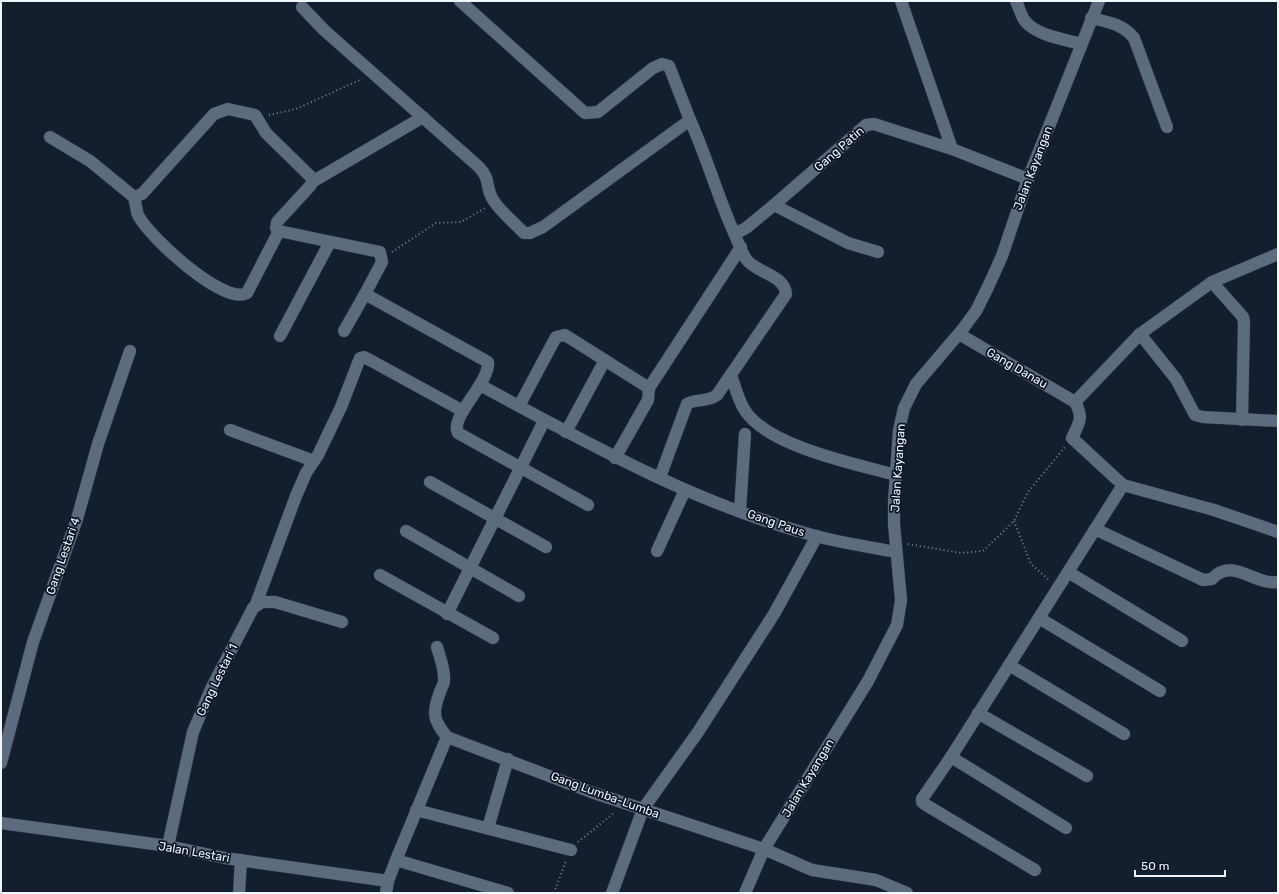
<svg xmlns="http://www.w3.org/2000/svg" width="1279" height="894" viewBox="0 0 1279 894" font-family="Rubik,sans-serif">
<style>
.lines{fill:none;stroke-linecap:round;stroke-linejoin:round}
.minor-casing{stroke:#313745;stroke-width:13}
.path{stroke:#7c8592;stroke-width:2;stroke-dasharray:1 3;stroke-linecap:butt}
.minor{stroke:#5d6b7f;stroke-width:12}
.labels{text-anchor:middle;dominant-baseline:central;stroke-width:3.5;stroke-linejoin:round;paint-order:stroke}
.street-label{font-size:12px;fill:#eff6ff;stroke:#0a1424}
</style>
<rect width="100%" height="100%" fill="#131e2e"/>
<g class="lines">
<!-- minor casing -->
<g class="minor-casing">
<g id="minor">
<path d="M460 1 585 113 598 112 653 68 662 64 669 66 671 71 690 120"/>
<path d="M901 1 952 149"/>
<path d="M1016 1C1019 7 1021 16 1025 21 1037 36 1064 39 1081 44"/>
<path d="M302 7 324 30 479 167C491 180 485 185 492 198 499 211 514 222 524 233H530L543 227 690 120C706 155 716 191 731 226 736 236 740 250 746 259 756 273 785 275 786 294L717 395C706 403 696 398 687 404L660 477"/>
<path d="M1091 18C1108 22 1123 24 1134 38L1167 127"/>
<path d="M50 137 90 161 134 197 142 194 214 114 228 109 255 115 266 133 312 178 311 185 277 222 276 228 279 231 380 252 382 262 365 294 488 362C490 383 449 417 458 433L588 505"/>
<path d="M312 182 423 117"/>
<path d="M134 197C136 203 136 210 138 215 148 236 224 306 247 293L279 231"/>
<path d="M774 205 848 243 878 252"/>
<path d="M735 234 746 228 774 205 866 125 874 124 952 149 1028 179"/>
<path d="M1212 282 1243 317 1244 323 1242 420"/>
<path d="M344 331 365 294"/>
<path d="M959 334 1075 402"/>
<path d="M1140 334 1176 379 1195 415 1203 417 1278 421"/>
<path d="M280 336 330 242"/>
<path d="M731 375C735 386 738 399 744 409 766 446 855 464 896 475"/>
<path d="M480 385C587 443 697 505 816 536 842 543 870 547 896 552"/>
<path d="M649 388 741 247"/>
<path d="M1075 402C1084 418 1079 423 1072 438L1123 485 1214 510 1278 532"/>
<path d="M1075 402 1140 334 1212 282 1278 254"/>
<path d="M519 406 556 337 565 335 649 388 648 400 615 458"/>
<path d="M230 430 314 461"/>
<path d="M566 432 605 360"/>
<path d="M430 482 546 547"/>
<path d="M740 511 745 434"/>
<path d="M1095 529 1203 580 1212 579C1232 556 1255 586 1278 582"/>
<path d="M406 531 519 596"/>
<path d="M657 551 685 490"/>
<path d="M1068 572 1182 641"/>
<path d="M380 575 493 638"/>
<path d="M256 604 296 496 306 473 318 455 341 407 360 358 364 357 368 359 463 411"/>
<path d="M447 614 544 421"/>
<path d="M1039 618 1160 691"/>
<path d="M437 647C440 658 445 669 444 681 444 685 441 688 440 692 432 713 433 720 447 737"/>
<path d="M1009 665 1124 734"/>
<path d="M978 713 1087 776"/>
<path d="M447 737 591 792 764 849 812 870 876 880 907 893"/>
<path d="M951 757 1066 828"/>
<path d="M1 763 33 642 77 519 98 444 130 351"/>
<path d="M416 810 571 850"/>
<path d="M1 823 168 846 225 858 388 881"/>
<path d="M488 828 508 759"/>
<path d="M168 846 193 732 211 689 253 608 262 602H275L342 622"/>
<path d="M396 860 508 893"/>
<path d="M1035 870 926 805 922 802V799L951 757 1123 485"/>
<path d="M239 893 241 860"/>
<path d="M386 893 388 881 396 860 447 737"/>
<path d="M612 893 643 809 698 732 774 614 817 536"/>
<path d="M745 893 764 849 868 681 897 625 901 600 894 524V502L899 430 904 408 916 384 962 330 976 311 988 287 1002 256 1028 179 1099 1"/>
</g>
</g>
<!-- path -->
<g class="path">
<path d="M269 115 296 109 362 79"/>
<path d="M392 252 436 223 461 222 485 208"/>
<path d="M1014 521 1031 564 1049 580"/>
<path d="M908 544 961 553 983 551 1014 521 1028 492 1065 447"/>
<path d="M578 842 615 812"/>
<path d="M554 893 566 861"/>
</g>
<!-- minor -->
<use href="#minor" class="minor"/>
</g>
<g class="labels">
<!-- street labels -->
<g class="street-label">
<text transform="translate(839 149) rotate(-41)">Gang Patin</text>
<text transform="translate(1033 168) rotate(-69)">Jalan Kayangan</text>
<text transform="translate(1017 368) rotate(30)">Gang Danau</text>
<text transform="translate(898 468) rotate(-86)">Jalan Kayangan</text>
<text transform="translate(776 523) rotate(19)">Gang Paus</text>
<text transform="translate(63 556) rotate(-71)">Gang Lestari 4</text>
<text transform="translate(217 680) rotate(-64)">Gang Lestari 1</text>
<text transform="translate(808 778) rotate(-59)">Jalan Kayangan</text>
<text transform="translate(605 795) rotate(20)">Gang Lumba-Lumba</text>
<text transform="translate(194 852) rotate(10)">Jalan Lestari</text>
</g>
</g>
<!-- border -->
<rect width="1279" height="894" fill="none" stroke="#eff6ff" stroke-width="4"/>
<!-- scale -->
<path d="M1135 870v6h90v-6" fill="none" stroke="#eff6ff" stroke-width="2"/>
<text x="1141" y="870" font-size="12" fill="#eff6ff" stroke="#0a1424" stroke-width="3" paint-order="stroke">50 m</text>
</svg>
